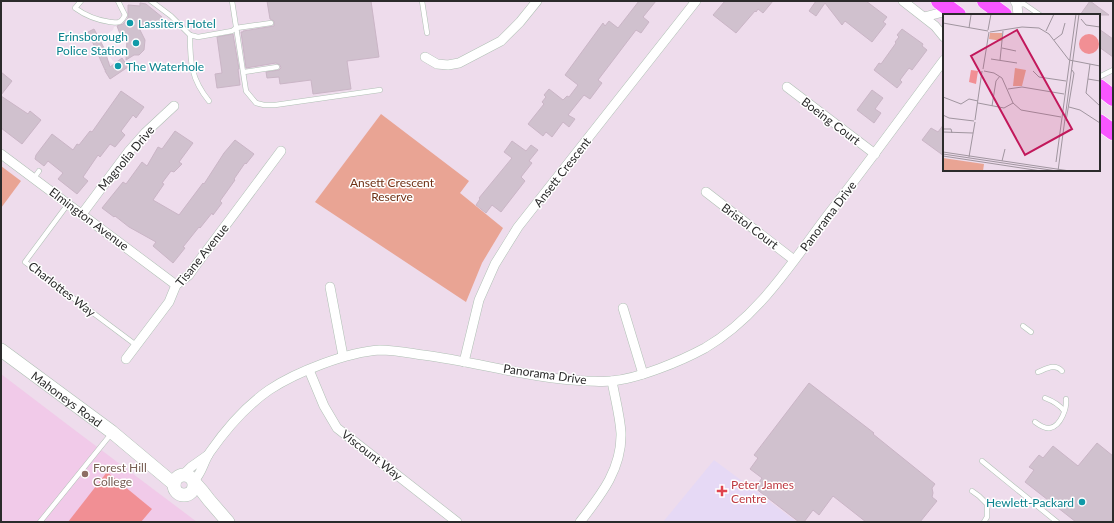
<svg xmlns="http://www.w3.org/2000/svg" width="1114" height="523" viewBox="0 0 1114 523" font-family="Lato,sans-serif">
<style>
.education{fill:#f1cae9}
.medical{fill:#e6d9f5}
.green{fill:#e9a494}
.pitch{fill:#f18f94}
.plaza{fill:#f6eaf4}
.building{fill:#d0c1ce;stroke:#cab5c6}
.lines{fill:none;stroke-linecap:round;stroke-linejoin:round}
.lane-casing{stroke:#b0c0b5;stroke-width:5.5}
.street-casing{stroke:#b0c0b5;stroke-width:10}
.secondary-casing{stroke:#b0c0b5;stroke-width:14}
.highway-casing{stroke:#fff;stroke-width:17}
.lane{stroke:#fff;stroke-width:4.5}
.street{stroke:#fff;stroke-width:9}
.secondary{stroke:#fff;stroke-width:13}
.highway{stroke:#f856ff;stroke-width:16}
.culture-dot{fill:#0f9aa8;stroke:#fff;stroke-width:1.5}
.education-dot{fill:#8d6e63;stroke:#fff;stroke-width:1.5}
.health-dot{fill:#e0444e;stroke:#fff;stroke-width:1.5}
.labels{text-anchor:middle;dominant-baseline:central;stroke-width:3;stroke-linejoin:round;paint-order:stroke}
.culture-label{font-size:12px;fill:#0d838f;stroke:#fff;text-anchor:start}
.street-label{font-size:12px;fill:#2b2b2b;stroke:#fff}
.park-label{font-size:12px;fill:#6f3115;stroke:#fff}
.education-label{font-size:12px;fill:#785e54;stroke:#fff;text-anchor:start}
.health-label{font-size:12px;fill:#be3a42;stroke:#fff;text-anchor:start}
.inset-road{fill:none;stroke:#a0959f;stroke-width:1}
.view{fill:#c2185b;fill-opacity:0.15;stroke:#c2185b;stroke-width:2}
.inset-edge{fill:none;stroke:#2b2b2b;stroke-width:2}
</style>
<rect width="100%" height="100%" fill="#eedcec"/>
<!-- education -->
<path class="education" d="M1 374 72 428 197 522H1Z"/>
<!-- medical -->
<path class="medical" d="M714 460 797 522H663Z"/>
<!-- green -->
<g class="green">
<path d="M381 114 469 181 460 193 503 228 482 263 466 302 315 202Z"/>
<path d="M1 166 21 181 1 208Z"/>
</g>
<!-- pitch -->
<path class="pitch" d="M107 472 152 509 141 522H68Z"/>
<!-- plaza -->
<path class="plaza" d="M117 26 122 39H127V47L109 56 115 63 113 64 107 60 105 52 99 56V39L113 30 114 27Z"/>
<!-- building -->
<g class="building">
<path d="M267 1H371L379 57 347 61 351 89 313 94 311 80 280 84 279 77 267 78 266 72 279 70 281 68 280 65 276 63 246 68 241 32H243V31L274 26V21L270 19Z"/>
<path d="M639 1H656L643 17 649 22 641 33 636 30 598 80 602 83 590 99 584 95 568 115 575 119 569 127 563 122 552 137 546 132 543 136 528 124 544 104 542 102 546 97 544 95 549 89 563 100 567 96 569 97 578 85 565 75 603 23 605 26 609 21 618 28Z"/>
<path d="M725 1H773L763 13 758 9 756 12 755 11 736 33 713 15Z"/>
<path d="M816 1H866L887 17 883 22 886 24 872 42 845 21 842 25 825 3 816 16 809 11Z"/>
<path d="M1090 1 1109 15H1080Z"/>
<path d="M140 3 146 4 162 17 154 27 152 26 149 28H139L145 40 144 50 139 55H134L126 60 127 39H122L117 26 123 24 128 18V5L140 6Z"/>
<path d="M94 29 104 48 110 67 122 58 128 67 110 79 105 71 106 69 105 70 88 32Z"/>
<path d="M902 29 923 44 922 46 927 50 912 70 909 68 900 80 902 82 897 88 874 70 879 63 881 64 896 43 895 42 899 37 897 35Z"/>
<path d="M1099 29 1113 39V57L1099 47Z"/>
<path d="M233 34 239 69H238L240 85 217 88 215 74 222 73 217 37Z"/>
<path d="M1 72 12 81 1 95Z"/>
<path d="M872 90 883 98 875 109 881 113 874 123 857 110Z"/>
<path d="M121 91 144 107 136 118 133 115 121 131 125 135 115 147 110 144 100 157 98 155 83 177 88 181 77 194 58 179 63 173 48 161 44 166 35 159 36 155 52 134 73 150 77 144 79 145 90 131 92 132Z"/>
<path d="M1 96 28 114 30 111 41 120 22 144 1 128Z"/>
<path d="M944 124V156L922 140 931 128 938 132Z"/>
<path d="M175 131 193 143 179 162 182 164 174 172 171 171 162 183 164 184 153 200 179 215 203 183 204 184 224 153 235 140 254 154 246 164 245 163 234 179 235 180 220 201 222 203 213 215 212 213 200 228 199 227 183 247 185 248 173 263 153 246 156 242 129 227 115 216 114 217 102 208 123 182 126 184 142 162 147 166 158 147 162 149Z"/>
<path d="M512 141 526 151 531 145 538 150 529 161 532 163 521 177 525 181 501 212 492 205 486 213 476 205 480 199 479 198 512 158 504 152Z"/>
<path d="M809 383 874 433 873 434 935 484 932 488 933 493 932 497 937 501 920 522H866L833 496 819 515 813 510 804 522H799L755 488 762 478 750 469 758 458 754 455Z"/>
<path d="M1097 443 1113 456V522H1076L1025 482 1034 470 1029 467 1039 455 1043 458 1053 446 1078 466Z"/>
</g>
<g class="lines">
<!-- lane casing -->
<g class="lane-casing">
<g id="lane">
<path d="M81 1 75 8C86 16 96 20 110 22 112 22 117 23 119 22 122 21 124 17 125 15L118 1"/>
<path d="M151 1 171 16 190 35C190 62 191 79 209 101"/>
<path d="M232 1 246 91 256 103 264 105H275L380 90"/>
<path d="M422 1 427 33"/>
<path d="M1017 5 1024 4 1040 15"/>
<path d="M190 35 198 37 232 31 236 28 271 23"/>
<path d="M244 72 277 67"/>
<path d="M1099 77 1113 70"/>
<path d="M34 178 39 171"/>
<path d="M68 204 25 262 136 345"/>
<path d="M1023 326 1031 332"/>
<path d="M1038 372C1046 369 1055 363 1062 371"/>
<path d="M1045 398C1053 401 1059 404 1064 411"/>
<path d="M1035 422C1039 425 1045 429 1050 428 1061 426 1067 408 1066 399"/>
<path d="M982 461 1057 522"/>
<path d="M972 491 979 496 987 504V517L984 522"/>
<path d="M40 522 111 434"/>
</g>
</g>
<!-- street casing -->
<g class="street-casing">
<g id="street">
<path d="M903 1 935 26 944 37"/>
<path d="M1015 1 1017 5 1018 15"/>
<path d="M924 17 951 10"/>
<path d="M425 57 437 64 448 65 459 63 501 41 520 22 537 1"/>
<path d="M787 87 875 154"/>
<path d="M1 154 176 285"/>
<path d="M706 192 794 260"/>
<path d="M82 214 129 151 145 133 174 106"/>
<path d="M330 287 343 356"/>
<path d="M623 308 643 374"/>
<path d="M126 359 169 302 176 285 189 275 196 265 281 151"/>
<path d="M464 362 479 300 495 264 518 227 696 1"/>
<path d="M309 370 324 406 337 428 457 522"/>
<path d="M184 474 191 467 208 455"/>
<path d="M194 481C203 471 203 462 210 452 226 429 246 406 269 390 296 372 347 352 380 350 394 350 409 353 423 355 478 362 532 379 587 381 595 381 603 382 611 381 638 379 681 361 705 348 758 317 791 264 827 216 867 165 905 112 944 60"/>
<path d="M580 522C601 495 622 469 621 433 620 416 615 398 612 381"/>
</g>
</g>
<!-- secondary casing -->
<g class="secondary-casing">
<g id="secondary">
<path id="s1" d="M1 350 112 432 174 484"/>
<circle cx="184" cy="485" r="10"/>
<path d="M195 483 202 491 209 500 228 522"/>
</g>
</g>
<!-- highway casing -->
<g class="highway-casing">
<g id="highway">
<path d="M939 1 958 15"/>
<path d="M985 1 1004 15"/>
<path d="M1099 87 1113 98"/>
<path d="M1099 122 1113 132"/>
</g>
</g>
<!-- lane -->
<use href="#lane" class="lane"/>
<!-- street -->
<use href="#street" class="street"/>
<!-- secondary -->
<use href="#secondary" class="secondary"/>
<!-- highway -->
<use href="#highway" class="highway"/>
</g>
<!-- markers -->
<g class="culture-dot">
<circle cx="130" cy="23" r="4"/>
<circle cx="136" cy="43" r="4"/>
<circle cx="118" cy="66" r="4"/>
<circle cx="1082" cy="502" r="4"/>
</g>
<circle class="education-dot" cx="85" cy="474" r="4"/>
<path class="health-dot" d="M720 485h4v4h4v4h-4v4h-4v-4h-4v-4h4z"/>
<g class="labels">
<!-- culture labels -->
<g class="culture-label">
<text x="138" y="23">Lassiters Hotel</text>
<text x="128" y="36" text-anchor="end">Erinsborough<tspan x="128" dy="14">Police Station</tspan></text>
<text x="126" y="66">The Waterhole</text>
<text x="1074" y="502" text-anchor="end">Hewlett-Packard</text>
</g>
<!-- street labels -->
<g class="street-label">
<text transform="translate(831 121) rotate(37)">Boeing Court</text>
<text transform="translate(126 158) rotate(-50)">Magnolia Drive</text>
<text transform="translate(562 172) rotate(-52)">Ansett Crescent</text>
<text transform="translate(828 216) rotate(-53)">Panorama Drive</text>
<text transform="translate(89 219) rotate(37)">Elmington Avenue</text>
<text transform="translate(750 226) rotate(37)">Bristol Court</text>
<text transform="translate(202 255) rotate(-51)">Tisane Avenue</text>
<text transform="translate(62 289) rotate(38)">Charlottes Way</text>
<text transform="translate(545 374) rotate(8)">Panorama Drive</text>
<text stroke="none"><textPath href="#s1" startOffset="82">Mahoneys Road</textPath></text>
<text transform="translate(372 455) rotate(38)">Viscount Way</text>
</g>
<!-- park labels -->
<g class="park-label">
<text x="392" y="182">Ansett Crescent<tspan x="392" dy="14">Reserve</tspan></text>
</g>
<!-- education labels -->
<g class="education-label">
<text x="93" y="467">Forest Hill<tspan x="93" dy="14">College</tspan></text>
</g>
<!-- health labels -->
<g class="health-label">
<text x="731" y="484">Peter James<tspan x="731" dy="14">Centre</tspan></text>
</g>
</g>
<!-- overview -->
<g transform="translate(943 14)">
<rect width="157" height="157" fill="#eedcec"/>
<path d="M47 19H59V27L46 25ZM72 54 83 56 79 72H70ZM0 144 41 150 40 157H0Z" fill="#e9a494"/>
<path d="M136 30a10 10 0 1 1 20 0a10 10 0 1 1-20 0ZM28 56 35 57 33 70 26 68Z" fill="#f18f94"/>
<path class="inset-road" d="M138 5 143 11 157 13M0 9 45 17M26 14 28 1M45 16 48 0M103 17 111 0M47 18 79 13 96 14 106 20 126 46 157 52M111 26 119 20 122 9M59 34 73 37M48 45 74 49M57 46 60 17M147 50 143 79 157 92M40 55 46 18M41 57 51 59 59 64 70 89 78 96 118 103M90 57 96 63 123 67M145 65 157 67M65 75 79 73 121 80M0 83 18 90 26 85 35 87M35 89 61 94 70 89M49 92 53 67 57 62M126 93 137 96 157 109M0 101 6 104 31 107M32 106 39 57M123 107 131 59 129 56M0 115H8L9 119M0 118 30 119M0 138 127 157M0 140 114 157M0 142 98 157M26 143 32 108M59 147 62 135M113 148 133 0M115 157 136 0"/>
<path class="view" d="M74 16 129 115 82 141 28 42Z"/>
<rect width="157" height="157" class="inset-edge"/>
</g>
<!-- border -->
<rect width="1114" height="523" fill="none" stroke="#2b2b2b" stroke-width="4"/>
</svg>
